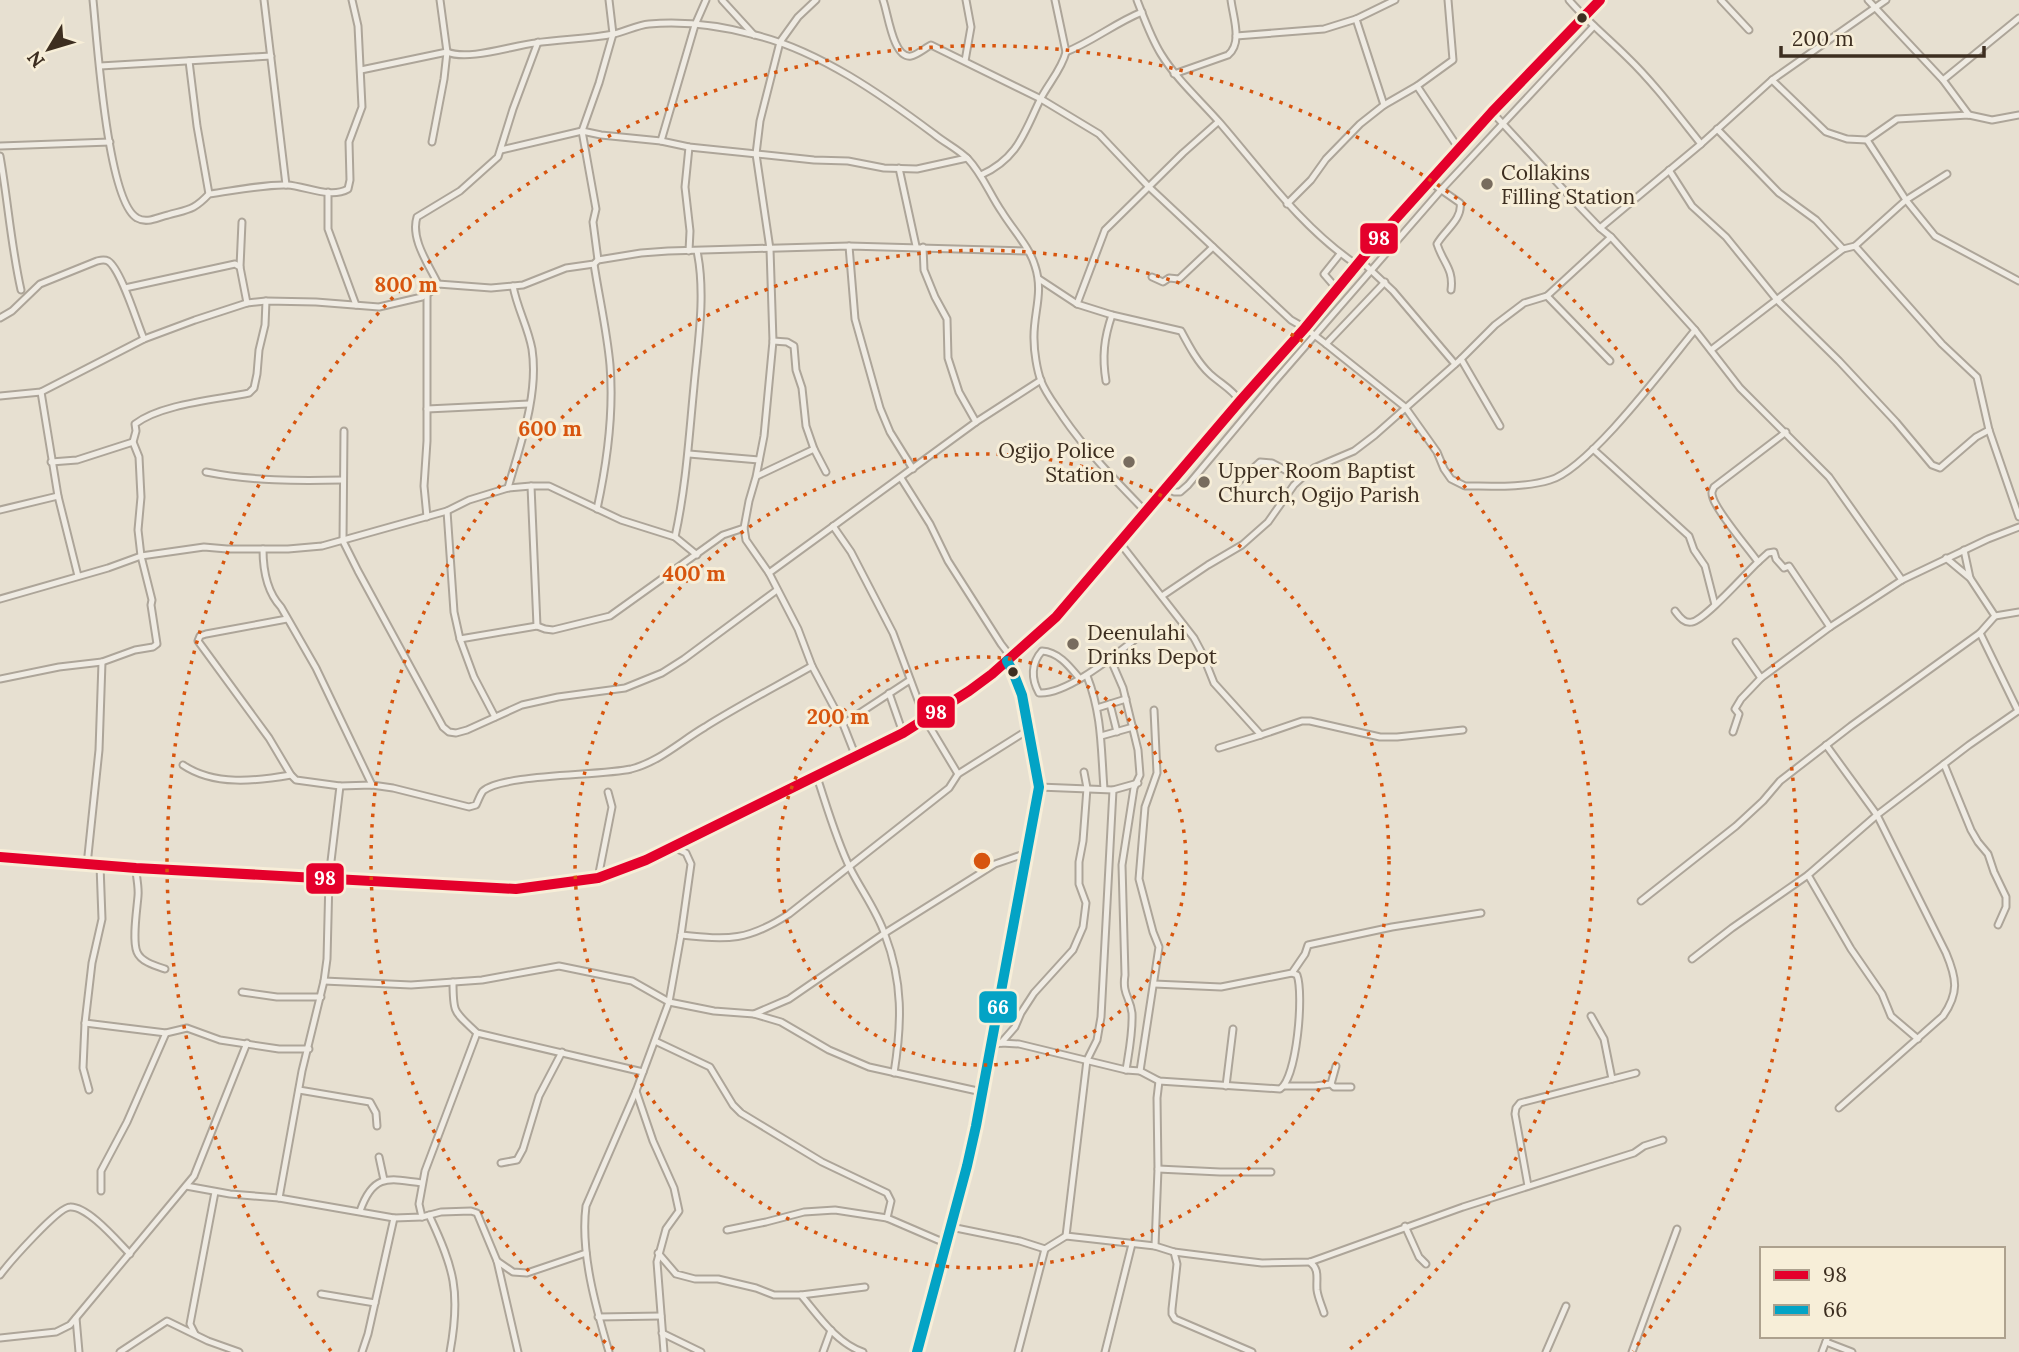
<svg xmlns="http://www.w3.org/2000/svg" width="2019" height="1352" viewBox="0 0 2019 1352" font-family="Lora,serif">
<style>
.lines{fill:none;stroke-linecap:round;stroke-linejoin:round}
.street-casing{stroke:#ada599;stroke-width:9}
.highway-casing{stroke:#928b80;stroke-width:14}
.street{stroke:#efebe3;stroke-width:5}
.highway{stroke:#dad1c2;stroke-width:10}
.bus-1-casing{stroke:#f7eed8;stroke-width:16}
.bus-2-casing{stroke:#f7eed8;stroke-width:16}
.bus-1{stroke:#e4002b;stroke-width:10}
.bus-2{stroke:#03a3c5;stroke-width:10}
.ring{fill:none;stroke:#d7550e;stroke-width:3.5;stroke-dasharray:3.5 7}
.bus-dot{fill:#3d2e20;stroke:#f7eed8;stroke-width:2.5}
.poi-dot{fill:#786c5e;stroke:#f7eed8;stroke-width:2.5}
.labels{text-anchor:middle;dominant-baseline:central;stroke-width:6;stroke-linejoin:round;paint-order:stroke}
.poi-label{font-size:21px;fill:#3d2e20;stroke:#f7eed8;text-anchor:start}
.centre{fill:#d7550e;stroke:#f7eed8;stroke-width:3.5}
.ring-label{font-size:21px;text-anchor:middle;font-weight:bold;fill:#d7550e;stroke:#f7eed8;stroke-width:6;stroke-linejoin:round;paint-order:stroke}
.line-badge{stroke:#f7eed8;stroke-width:2.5}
.badge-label{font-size:19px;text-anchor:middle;font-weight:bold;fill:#fff}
</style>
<rect width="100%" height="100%" fill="#e7e0d1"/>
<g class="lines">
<!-- street casing -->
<g class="street-casing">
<g id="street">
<path d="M93 0C97 38 107 201 137 218 147 224 158 217 168 215 189 209 194 210 209 194 232 191 266 184 287 185 306 186 330 199 348 189L350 180 349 142 362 107 358 26 352 0"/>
<path d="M264 0 286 185"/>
<path d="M722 0 754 35"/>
<path d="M883 0C888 13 893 59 911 56 917 55 925 48 931 45L1041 99 1099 134 1149 187 1291 320 1305 328 1326 344 1405 407 1437 452 1444 469 1451 479 1465 486C1492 486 1524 488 1550 480 1589 469 1667 364 1695 330"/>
<path d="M1137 0C1144 18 1151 38 1161 54 1177 80 1200 100 1220 123 1263 173 1302 228 1357 265"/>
<path d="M1569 0C1587 21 1608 38 1627 57 1654 83 1677 114 1701 144"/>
<path d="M1721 0 1749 30"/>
<path d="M1868 0 1943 80 1969 115"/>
<path d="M1356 19 1384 105"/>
<path d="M1236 36 1324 29 1356 19 1395 0"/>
<path d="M1066 52C1093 41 1115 23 1142 12"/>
<path d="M189 61 197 126 209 194"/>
<path d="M965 61 971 27 966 0"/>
<path d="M100 66 271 56"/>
<path d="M361 70 447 52C468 61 511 46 535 43 561 39 588 39 614 34 626 31 638 25 649 24 683 21 722 26 755 35 818 50 882 95 934 134 945 143 958 149 968 159 983 175 990 195 1002 212 1013 230 1029 246 1035 266 1044 293 1033 314 1034 339 1034 352 1037 370 1041 381 1046 394 1056 406 1063 417 1087 452 1117 482 1147 513"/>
<path d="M1174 74 1228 55C1243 43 1233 17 1231 0"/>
<path d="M1772 80 1826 132 1847 139 1867 140 1897 119 1969 115 1992 120 2019 115"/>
<path d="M1943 80 2019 18"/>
<path d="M1417 86 1459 149"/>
<path d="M1492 112 1576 203 1600 228 1611 237 1695 330 1740 388 1829 477 1902 580"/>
<path d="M1717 129 1779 193 1816 220 1843 249"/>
<path d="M1867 140 1906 200 1935 236 2019 281"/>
<path d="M661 141 695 25 706 0"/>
<path d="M432 142 444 79 447 52 440 0"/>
<path d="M0 146 110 142"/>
<path d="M689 147 685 187 690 231 689 251"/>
<path d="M501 150 582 131 601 135 661 141 689 147 814 160 848 161 884 168 917 169 967 158"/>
<path d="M0 156C8 201 11 246 21 290"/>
<path d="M899 168 916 246"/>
<path d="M1669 170 1692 206 1726 237 1777 300 1839 361 1896 422 1932 465 1940 468 1976 437 1989 430"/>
<path d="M981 175C1018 158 1024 133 1040 100 1048 84 1062 69 1066 52L1055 0"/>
<path d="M1430 182 1460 203C1463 219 1444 231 1437 244 1443 263 1454 269 1451 290"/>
<path d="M328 192V229L356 305"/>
<path d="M1287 204 1311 180 1326 159 1360 124 1384 105 1417 86 1453 60 1448 0"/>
<path d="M1600 228 1701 144 1772 80 1886 0"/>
<path d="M849 246 855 319 880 408 890 432 913 469"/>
<path d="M1855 246 1942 344 1977 377 1989 430 2019 517"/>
<path d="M923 247 924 270 935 297 947 319 948 358 959 392 976 422"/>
<path d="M598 260 593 222 596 209 582 131 599 83 613 34 609 0"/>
<path d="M1361 261 1393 291 1455 364"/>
<path d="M594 264C599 297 607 331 610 365 614 413 607 463 597 509"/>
<path d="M240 267 242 222"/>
<path d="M1152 277 1163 282 1169 278 1179 279 1213 247"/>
<path d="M1039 279 1077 304 1112 315 1181 331C1189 346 1198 363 1210 374 1221 384 1232 389 1240 401"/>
<path d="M438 284C429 265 410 239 417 217L460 191 498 157 513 109 538 42"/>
<path d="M125 288 235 264 240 267 247 303"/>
<path d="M1337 289 1324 274 1340 254"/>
<path d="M427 295V441L424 486 427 517"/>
<path d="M1547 296 1610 361"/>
<path d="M1077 304 1105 230 1183 153 1218 122"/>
<path d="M0 318 12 311 40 284 97 261C101 260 104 259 108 261 121 269 137 323 144 339"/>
<path d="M773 341 787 342 794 346 796 370 802 388 806 426 814 449 826 472"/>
<path d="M1326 344 1385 282"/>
<path d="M1711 350 1843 249 1855 246 1906 200 1947 174"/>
<path d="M1461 359 1500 426"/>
<path d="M1106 381C1102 357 1104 338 1112 315"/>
<path d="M41 392 58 496 78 576"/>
<path d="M0 396 41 392 144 339 195 320 247 303 266 301 316 302 379 307 422 297 435 289 438 284 491 288 523 285 566 268 594 264 598 260 641 253 668 251 849 246 1028 251"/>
<path d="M427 409 529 404"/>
<path d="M344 431 343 541 358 571 443 727 449 732 456 733 467 730 522 705 558 697 625 688 662 673 684 659 777 590"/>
<path d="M1593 449 1689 536 1694 550 1705 566 1715 605"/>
<path d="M689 454 759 460"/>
<path d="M51 462 77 460 133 442"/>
<path d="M206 472C252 481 297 481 343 480"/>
<path d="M757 476 814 449"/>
<path d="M901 478 930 524 948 561 1001 644 1011 657"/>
<path d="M1237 483 1260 462 1272 463 1287 471 1306 474"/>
<path d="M531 486 537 626"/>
<path d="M508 488C520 445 539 395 532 349 528 327 517 308 513 286"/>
<path d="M1168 488 1174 492H1180L1188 485 1275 381 1441 190 1594 26"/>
<path d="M0 510 58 496"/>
<path d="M447 511 454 612 460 639 474 677 495 717"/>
<path d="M833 526 851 552 893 633 925 719 958 774"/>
<path d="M744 528 746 540 769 573 798 629 812 666 843 724 856 757"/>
<path d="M675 537C686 487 689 437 694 386 698 342 706 294 697 251"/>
<path d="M1120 543 1194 638 1202 653 1214 683 1261 735 1302 721H1310L1380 737H1397L1463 730"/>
<path d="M263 549C263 569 267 592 281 607L316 668 372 785"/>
<path d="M1964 550 1970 578"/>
<path d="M1758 562 1768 553 1774 552 1776 559 1784 568 1789 566 1830 627"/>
<path d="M769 573 976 422 1041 380"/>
<path d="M1162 596 1208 565 1242 545 1268 522 1294 485 1306 474 1314 468 1354 451 1375 435 1461 359 1495 325 1524 303 1547 296 1611 237"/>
<path d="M0 599 108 568 141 556 204 547 227 549H288L322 546 447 511 469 500 508 488 531 486H549L621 520 675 537 697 555"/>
<path d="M1675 611C1679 616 1684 624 1692 622 1705 620 1746 573 1758 562 1748 548 1717 512 1713 498 1711 492 1712 492 1714 487L1786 432"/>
<path d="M1995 616 2019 612"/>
<path d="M287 619 206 634 200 636 198 641 269 738 291 775 296 780 340 786 372 785 393 788 469 807 476 805C478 801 480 795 483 791 502 774 600 776 631 769 659 762 681 741 705 727 740 705 777 686 812 666"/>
<path d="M1980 633 2018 711"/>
<path d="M460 639 537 626 545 629 553 630 610 616 723 535 744 528 749 501 756 477 764 436 773 341 770 249 756 154 760 121 780 42 798 17 816 0"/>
<path d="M1736 642 1761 678"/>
<path d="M1110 658 1123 688 1138 750 1140 775 1134 788 1122 865 1125 975C1122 994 1130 997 1132 1013 1133 1032 1129 1051 1126 1070"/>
<path d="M1087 676C1102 714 1101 749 1104 789"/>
<path d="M0 679 59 667 102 662 135 650 153 647 157 644 151 605 152 600 141 556 138 530 141 497 139 457 133 442 136 431 135 424C161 404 215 400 249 393L254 388 257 374 259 350 265 325 266 301"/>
<path d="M1080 679C1070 667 1059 652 1042 651 1031 663 1031 679 1039 693 1068 695 1118 652 1141 635"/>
<path d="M889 693 903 733"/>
<path d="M1110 704 1117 732"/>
<path d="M1097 708 1126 699"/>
<path d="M843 724 910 680"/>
<path d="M1733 732 1739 714 1735 709 1741 699 1761 678 1830 627 1902 580 1988 539 2019 527"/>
<path d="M1101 736 1133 727"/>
<path d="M1826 745 1877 815 1946 953C1957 979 1959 993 1943 1016L1839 1108"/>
<path d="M1219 748 1261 735"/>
<path d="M1944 764 1971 830 1978 842 1988 854 1994 872 2006 897V907L1998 925"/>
<path d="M183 765C214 786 256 781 291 775"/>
<path d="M817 777C827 807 836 839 850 868 861 890 877 911 885 935 903 982 902 1023 894 1073"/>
<path d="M1039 787 1113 790 1138 783"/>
<path d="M87 865 99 750 102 662"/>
<path d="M136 868C136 877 139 887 138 896 137 909 132 940 137 952 141 962 156 966 165 969"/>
<path d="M1808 875 1851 949 1882 994 1891 1016 1918 1039"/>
<path d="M598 878 612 807 608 792"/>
<path d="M1641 901 1736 826 1763 801 1780 781 1851 726 1980 633 1995 616 1970 578 1946 558"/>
<path d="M681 935C729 940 748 941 789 914L949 788 958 774 1028 730"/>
<path d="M1692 959 1732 928 1808 875 1877 815 1969 745 2018 711"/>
<path d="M324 981 411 985 482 980 559 966 632 981 669 1002 714 1011 754 1014 789 999 885 933 995 864 1027 853"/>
<path d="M453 982C453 1014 454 1011 477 1033L643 1072"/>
<path d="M1154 984 1221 987 1292 973 1305 954 1308 945 1392 927 1481 913"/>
<path d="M242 992 277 997H321"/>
<path d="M754 1014 781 1022 829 1050 869 1067 982 1092"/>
<path d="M1591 1016 1604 1039 1612 1079"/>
<path d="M85 1023 166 1033 187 1028 220 1040 279 1049H309"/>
<path d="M655 1041 710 1067 733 1105 741 1113 822 1162 887 1193 891 1201 887 1218"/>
<path d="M1001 1043 1015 1027 1021 1013 1034 993 1073 950 1083 927 1086 903 1079 884V862L1083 841 1087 788 1084 772"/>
<path d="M990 1046 1001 1043 1019 1044 1126 1070 1140 1071 1159 1081 1280 1089C1297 1078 1304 994 1297 975L1292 973"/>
<path d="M1140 1071 1159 947 1153 932 1139 879 1145 807 1157 773 1154 710"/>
<path d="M1331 1084 1334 1087H1351"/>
<path d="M1226 1086 1233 1029"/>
<path d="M1285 1086H1315L1331 1084 1336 1066"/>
<path d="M89 1090 83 1068 85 1023 92 963 102 919 100 865"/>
<path d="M299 1090 370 1102 376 1113 377 1126"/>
<path d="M636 1091 653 1141 674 1188 679 1211 666 1229 657 1262 664 1352"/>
<path d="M379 1157 384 1180"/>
<path d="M501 1163 517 1160 523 1149 539 1096 562 1052"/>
<path d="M1158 1169 1220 1172H1271"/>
<path d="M186 1186 230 1194 279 1198 394 1218 422 1217 441 1212 471 1211 477 1213 497 1261 518 1352"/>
<path d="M1528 1186 1515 1114 1516 1108 1520 1103 1636 1073"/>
<path d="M101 1191V1171L127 1122 166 1033"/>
<path d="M279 1198 302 1071 324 981 327 959 329 878 340 786"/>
<path d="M360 1211C373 1174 387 1178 422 1183"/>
<path d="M429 1215C454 1268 461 1292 450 1352"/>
<path d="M422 1217 419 1204 425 1171 477 1033"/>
<path d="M1405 1226 1419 1257 1426 1264"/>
<path d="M951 1227 1020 1241 1045 1249 1066 1236 1155 1246 1174 1252 1245 1261 1262 1263 1310 1262 1463 1207 1634 1153 1644 1146 1663 1140"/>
<path d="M727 1230 766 1222 804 1212 835 1210 887 1218 945 1243"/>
<path d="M1066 1236 1087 1060 1097 1040 1101 1017 1113 790"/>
<path d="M1155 1246 1158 1169 1157 1098 1159 1081"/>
<path d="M1174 1252 1177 1264 1172 1309V1314L1175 1319 1252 1352"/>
<path d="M658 1253 676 1274 695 1279H718L756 1288 774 1295H801C818 1315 836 1343 863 1352"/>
<path d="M497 1261 513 1272 527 1273 586 1253"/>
<path d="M1310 1262C1320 1270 1316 1278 1317 1290 1318 1298 1322 1306 1324 1313"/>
<path d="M0 1275C9 1263 58 1207 70 1207 88 1206 118 1242 130 1254"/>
<path d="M321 1294 375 1303"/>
<path d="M801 1295 865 1287"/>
<path d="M598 1317 661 1316"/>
<path d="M76 1318 79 1352"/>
<path d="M662 1333 701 1352"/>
<path d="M195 1334 190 1324 215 1192"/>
<path d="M0 1338 56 1332 70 1325 194 1176 247 1043"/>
<path d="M1826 1342 1852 1352"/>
<path d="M120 1352 167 1321 208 1341 239 1352"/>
<path d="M362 1352 368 1334 394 1218"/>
<path d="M609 1352C596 1308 580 1252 586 1206L636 1091 669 1002 681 935 691 864 686 853 673 847"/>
<path d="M823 1352 831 1330"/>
<path d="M917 1352 967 1166 976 1126 1039 787 1022 695 1013 672 1007 661"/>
<path d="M1018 1352 1045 1249"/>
<path d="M1105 1352 1132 1244"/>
<path d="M1546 1352 1566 1306"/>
<path d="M1632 1352 1677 1229"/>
<path d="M1822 1352 1828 1336"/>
</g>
</g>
<!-- highway casing -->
<g class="highway-casing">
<path id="highway" d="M0 857 136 868 516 889 598 878 646 860 903 733 969 691 992 674 1056 617 1240 401 1305 328 1384 232 1492 112 1600 0"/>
</g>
<!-- street -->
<use href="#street" class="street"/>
<!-- highway -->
<use href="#highway" class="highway"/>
<!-- bus-1 casing -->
<g class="bus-1-casing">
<path id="bus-1" d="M0 857 136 868 516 889 598 878 646 860 903 733 969 691 992 674 1056 617 1240 401 1305 328 1384 232 1492 112 1600 0"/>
</g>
<!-- bus-2 casing -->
<g class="bus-2-casing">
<path id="bus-2" d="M917 1352 967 1166 976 1126 1039 787 1022 695 1013 672 1007 661"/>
</g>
<!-- bus-1 -->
<use href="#bus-1" class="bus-1"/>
<!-- bus-2 -->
<use href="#bus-2" class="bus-2"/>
</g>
<!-- distance rings -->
<g class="ring">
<circle cx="982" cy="861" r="204"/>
<circle cx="982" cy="861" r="407"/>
<path d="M614 1349A611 611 0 1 1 1350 1349"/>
<path d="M331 1351A815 815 0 1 1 1633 1351"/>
</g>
<!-- markers -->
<g class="bus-dot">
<circle cx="1582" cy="18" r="6"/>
<circle cx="1013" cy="672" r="6"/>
</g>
<g class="poi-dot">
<circle cx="1487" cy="184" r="7"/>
<circle cx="1129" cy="462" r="7"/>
<circle cx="1204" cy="482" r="7"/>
<circle cx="1073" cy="644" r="7"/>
</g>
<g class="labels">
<!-- poi labels -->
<g class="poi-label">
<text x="1501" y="172">Collakins<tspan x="1501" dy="24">Filling Station</tspan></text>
<text x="1115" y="450" text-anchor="end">Ogijo Police<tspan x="1115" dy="24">Station</tspan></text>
<text x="1218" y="470">Upper Room Baptist<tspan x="1218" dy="24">Church, Ogijo Parish</tspan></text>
<text x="1087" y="632">Deenulahi<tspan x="1087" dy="24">Drinks Depot</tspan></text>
</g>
</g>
<circle cx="982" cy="861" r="10" class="centre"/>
<g class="ring-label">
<text x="406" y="292">800 m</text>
<text x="550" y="436">600 m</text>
<text x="694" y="581">400 m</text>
<text x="838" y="724">200 m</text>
</g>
<g class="line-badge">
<rect x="1359" y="222" width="40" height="33" rx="7" fill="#e4002b"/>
<rect x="916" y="695" width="40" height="34" rx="7" fill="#e4002b"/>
<rect x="305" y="862" width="40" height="33" rx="7" fill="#e4002b"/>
<rect x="978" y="990" width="40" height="34" rx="7" fill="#03a3c5"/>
</g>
<g class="badge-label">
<text x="1379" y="245">98</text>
<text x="936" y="719">98</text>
<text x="325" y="885">98</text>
<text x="998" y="1014">66</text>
</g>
<!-- legend -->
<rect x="1760" y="1247" width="245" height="91" fill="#f7eed8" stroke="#ada18e" stroke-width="2"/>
<rect x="1774" y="1270" width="35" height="10" fill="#e4002b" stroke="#ada18e" stroke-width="2"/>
<text x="1823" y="1282" font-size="21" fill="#3d2e20">98</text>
<rect x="1774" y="1305" width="35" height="10" fill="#03a3c5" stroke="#ada18e" stroke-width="2"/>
<text x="1823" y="1317" font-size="21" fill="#3d2e20">66</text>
<!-- north arrow -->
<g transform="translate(49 49) rotate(232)" stroke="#f7eed8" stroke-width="5" paint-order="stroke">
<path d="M0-5L12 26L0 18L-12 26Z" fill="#3d2e20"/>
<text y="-10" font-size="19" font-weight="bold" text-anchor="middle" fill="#3d2e20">N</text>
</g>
<!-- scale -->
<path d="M1781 46v10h203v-10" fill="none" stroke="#3d2e20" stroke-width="3.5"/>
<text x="1792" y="46" font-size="21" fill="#3d2e20" stroke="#f7eed8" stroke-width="5" paint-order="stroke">200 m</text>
</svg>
